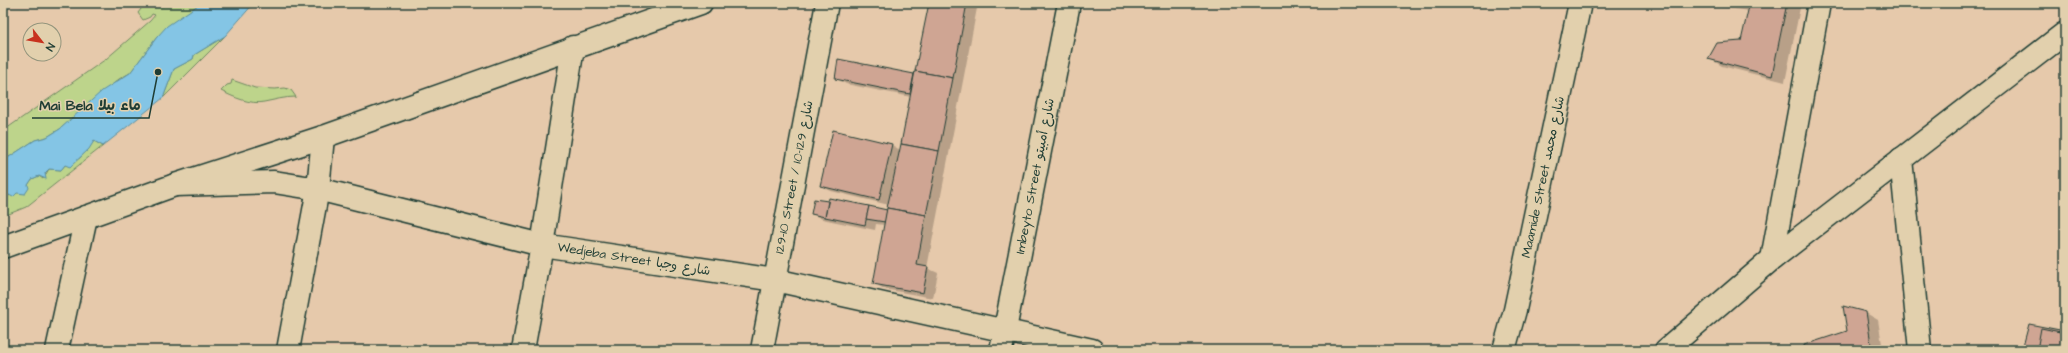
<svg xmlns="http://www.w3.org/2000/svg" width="2068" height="353" viewBox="0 0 2068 353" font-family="'Architects Daughter','Playpen Sans Arabic',sans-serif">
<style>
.green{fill:#bdd48b;stroke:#6e8860}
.water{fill:#84c5e5;stroke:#5c8f9e}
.shadow{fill:#0003}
.building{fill:#cfa593;stroke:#1f3d34}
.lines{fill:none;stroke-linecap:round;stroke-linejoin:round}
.minor-casing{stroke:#1f3d34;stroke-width:25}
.minor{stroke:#e2d0ad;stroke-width:22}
.labels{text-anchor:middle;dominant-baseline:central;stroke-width:3;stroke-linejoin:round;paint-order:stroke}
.street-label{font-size:13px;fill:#1f3d34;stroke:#e2d0ad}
.leader{fill:none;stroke:#1f3d34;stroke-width:1.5}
.callout-dot{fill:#1f3d34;stroke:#e2d0ad;stroke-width:1.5}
.callout-label{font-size:14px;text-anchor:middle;font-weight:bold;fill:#1f3d34;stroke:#e2d0ad;stroke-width:3;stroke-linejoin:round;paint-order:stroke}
</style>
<rect width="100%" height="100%" fill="#e6c9ab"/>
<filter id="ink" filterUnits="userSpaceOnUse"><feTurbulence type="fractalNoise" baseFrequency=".025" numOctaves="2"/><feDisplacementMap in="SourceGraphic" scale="8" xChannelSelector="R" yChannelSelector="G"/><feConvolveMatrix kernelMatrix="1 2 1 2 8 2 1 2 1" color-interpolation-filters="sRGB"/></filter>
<g filter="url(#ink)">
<!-- green -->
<g class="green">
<path d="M141 3H160L162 7 166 3H201L157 37 130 73 119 79 60 129 47 137 35 140 3 161V131L106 59 150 21 155 15 152 14 150 17 143 20 138 13 141 9Z"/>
<path d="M225 36 163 98 174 69 193 59 194 55Z"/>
<path d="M232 80 255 88 275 89 285 88 291 90 296 97C284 97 275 100 264 102 251 105 233 97 221 91L227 85 231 84Z"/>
<path d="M94 141 103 146 26 207 4 216 3 203 9 195 28 185 32 179 39 176 43 179 49 169 61 170 65 165 80 158Z"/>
</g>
<!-- water -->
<path class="water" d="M201 3H254L225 36 194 55 193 59 174 69 163 98 103 146 94 141 89 149 70 167 65 165 61 170 49 169 45 173 46 179 39 176 32 179 28 185 29 188 25 194 17 193 13 197 9 195 3 203V161L35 140 47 137 60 129 102 91 130 73 157 37 167 26Z"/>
<!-- shadow -->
<g class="shadow">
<path d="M514 3H530V4L521 9Z"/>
<path d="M929 3H978L927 268 938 273 933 298 884 289 874 283 885 225 876 224 875 230 822 219 812 214 815 200 888 211 889 205 831 191 821 186 834 132 892 145 900 150 911 97 846 84 836 78 839 60 915 75Z"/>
<path d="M1702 3H1801L1785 82 1722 66 1710 59 1742 42 1749 11 1706 5Z"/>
<path d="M1866 313 1878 320 1883 350H1806L1848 332Z"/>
</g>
<!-- building -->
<g class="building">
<path d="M929 3H967L953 78 915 71Z"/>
<path d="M1725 3H1787L1772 76 1708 59 1717 43 1741 41 1749 6Z"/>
<path d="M838 59 914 74 910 94 835 79Z"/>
<path d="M915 71 953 78 939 151 901 144Z"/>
<path d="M833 130 892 144 879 200 820 186Z"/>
<path d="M901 144 939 151 926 215 887 208Z"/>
<path d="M829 198 869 206 865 225 825 217Z"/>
<path d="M814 199 828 201 825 217 811 214Z"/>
<path d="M869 206 887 210 885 222 866 219Z"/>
<path d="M887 208 926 215 917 265 928 267 923 293 873 284Z"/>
<path d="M1843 306 1866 312 1872 350H1805L1804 345 1847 331Z"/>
<path d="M2029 324 2065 331V350H2022Z"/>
<path d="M2041 328 2065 333V350H2037Z"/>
</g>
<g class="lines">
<!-- minor casing -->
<g class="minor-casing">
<g id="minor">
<path d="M1901 159 1920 350"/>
<path d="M175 185 274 182 318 189 542 245 775 280 1092 350"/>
<path d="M3 247 175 185 323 137 701 3"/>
<path d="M1772 259 1819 3"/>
<path d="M57 350 86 217"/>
<path d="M288 350 318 189 323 137"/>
<path d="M523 350 542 245 573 47"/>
<path d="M762 350 827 3"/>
<path d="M1001 350 1069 3"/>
<path d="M1504 350 1515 310 1580 3"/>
<path d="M1666 350 1772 259 2065 33"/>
</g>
</g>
<!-- minor -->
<use href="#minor" class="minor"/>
</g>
</g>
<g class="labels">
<!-- street labels -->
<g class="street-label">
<text transform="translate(1035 176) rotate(-79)">Imbeyto Street شارع أمبيتو</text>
<text transform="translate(794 177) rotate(-79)">129-10 Street / شارع 129-10</text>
<text transform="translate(1543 177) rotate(-78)">Maamide Street شارع محمد</text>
<text transform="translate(634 259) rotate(9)">Wedjeba Street شارع وجبا</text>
</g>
</g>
<!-- callouts -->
<path class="leader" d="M158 72L149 118H32"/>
<circle class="callout-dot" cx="158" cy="72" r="4"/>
<g class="callout-label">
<text x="90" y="110">Mai Bela ماء بيلا</text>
</g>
<!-- margin -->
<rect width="2068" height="353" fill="none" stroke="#e2d0ad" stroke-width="16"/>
<rect x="8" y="8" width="2052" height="337" fill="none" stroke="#1f3d34" stroke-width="1.5" filter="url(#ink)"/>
<!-- north arrow -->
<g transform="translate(42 42) rotate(121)"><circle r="19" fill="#e2d0ad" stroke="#94957d"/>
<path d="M0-3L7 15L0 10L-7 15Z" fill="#c8321e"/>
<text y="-6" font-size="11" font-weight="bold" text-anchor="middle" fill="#1f3d34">N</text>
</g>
</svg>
